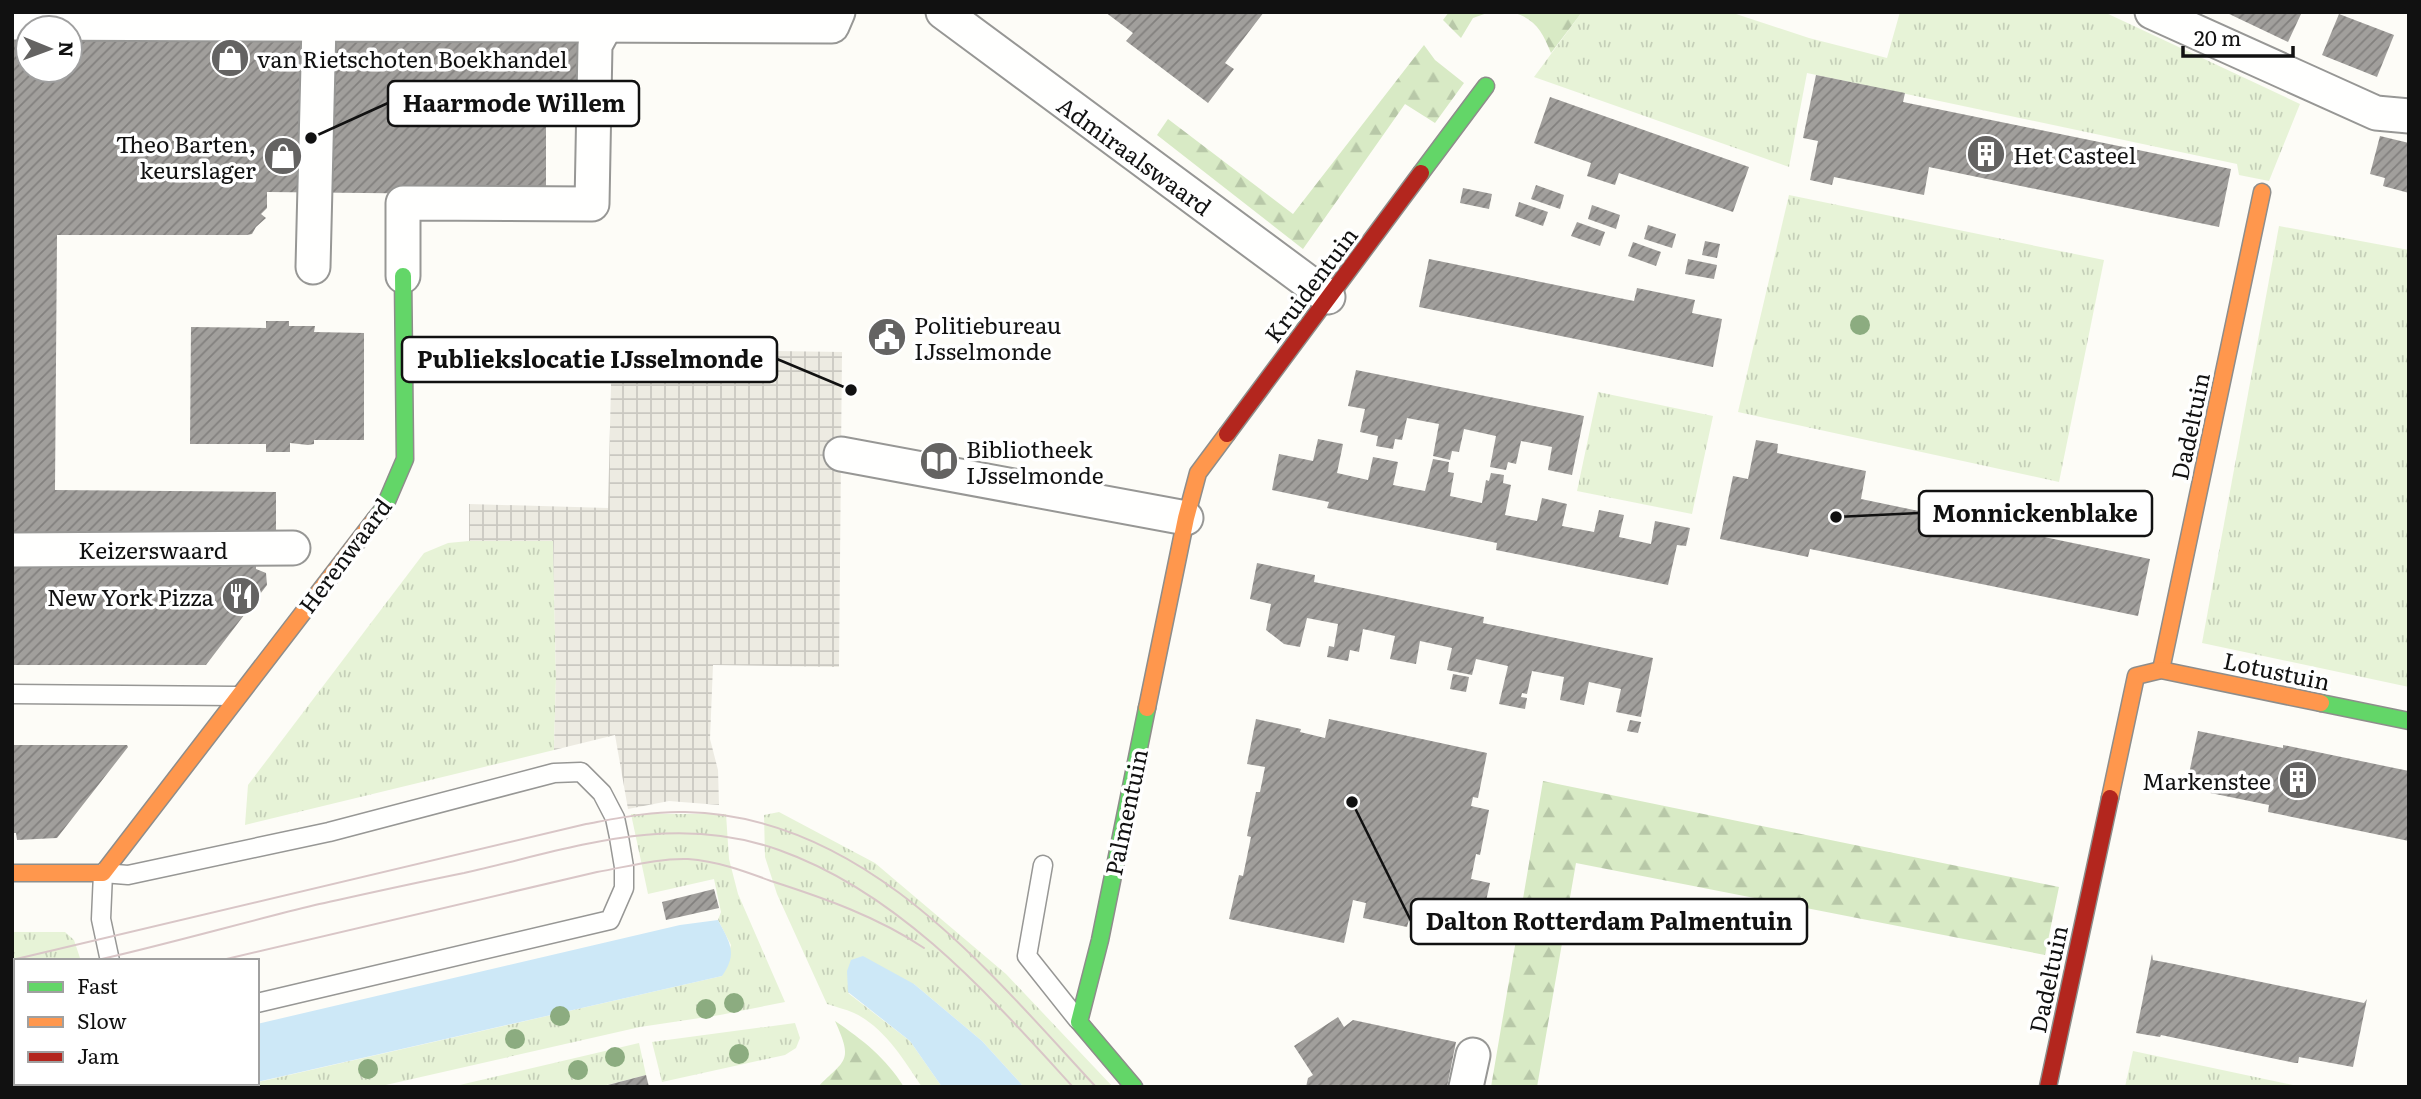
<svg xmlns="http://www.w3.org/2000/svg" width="2421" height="1099" viewBox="0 0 2421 1099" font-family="Literata,serif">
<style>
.grass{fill:url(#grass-tufts)}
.forest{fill:url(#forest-firs)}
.plaza{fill:url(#plaza-grid)}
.water{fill:#cde8f7}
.building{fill:url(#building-hatch);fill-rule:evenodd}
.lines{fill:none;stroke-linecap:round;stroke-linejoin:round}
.lane-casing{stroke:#979795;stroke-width:21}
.street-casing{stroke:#979795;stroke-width:37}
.fast-casing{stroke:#8e8d8b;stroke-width:19}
.slow-casing{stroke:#8e8d8b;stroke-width:19}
.jam-casing{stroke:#8e8d8b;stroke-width:19}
.lane{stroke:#fffffe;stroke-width:18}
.street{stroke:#fffffe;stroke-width:33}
.fast{stroke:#63d668;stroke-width:16}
.slow{stroke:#ff974d;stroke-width:16}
.jam{stroke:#b3261e;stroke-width:16}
.tram{stroke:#d9c6c7;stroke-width:2}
.tree{fill:#8cac80}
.labels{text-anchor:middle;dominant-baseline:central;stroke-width:7;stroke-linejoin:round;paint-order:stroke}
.poi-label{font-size:23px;fill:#111;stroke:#fff;text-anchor:start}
.street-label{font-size:23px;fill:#111;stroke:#fff}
.leader{fill:none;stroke:#111;stroke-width:2.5}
.callout-dot{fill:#111;stroke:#fff;stroke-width:2.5}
.callout{fill:#fff;stroke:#111;stroke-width:2.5}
.callout-label{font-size:24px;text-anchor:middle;font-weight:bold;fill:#111}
</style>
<defs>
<pattern id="grass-tufts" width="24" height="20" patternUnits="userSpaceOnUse" patternTransform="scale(1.75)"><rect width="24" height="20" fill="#e7f3d7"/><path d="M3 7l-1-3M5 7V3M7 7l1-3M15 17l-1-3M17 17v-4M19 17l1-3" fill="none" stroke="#c5cfb8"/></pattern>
<pattern id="forest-firs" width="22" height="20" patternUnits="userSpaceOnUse" patternTransform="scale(1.75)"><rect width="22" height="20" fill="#d8eac5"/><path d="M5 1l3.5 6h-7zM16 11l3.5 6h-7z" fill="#b8c8a8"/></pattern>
<pattern id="plaza-grid" width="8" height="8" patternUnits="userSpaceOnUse" patternTransform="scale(1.75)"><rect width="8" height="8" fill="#edebe2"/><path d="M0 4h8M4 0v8" fill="none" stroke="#cac8c1"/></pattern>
<pattern id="building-hatch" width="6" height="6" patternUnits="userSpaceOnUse" patternTransform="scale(1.75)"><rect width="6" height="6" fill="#a19f9c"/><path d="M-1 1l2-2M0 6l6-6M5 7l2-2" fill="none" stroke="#82807e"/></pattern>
</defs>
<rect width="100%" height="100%" fill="#fdfcf7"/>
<!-- grass -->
<g class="grass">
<path d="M1582 12H1730L1809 38 1887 58 1900 12H2104L2300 104 2269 181 2239 175 2237 164 1807 73 1789 167 1534 77Z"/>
<path d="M1789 195 2104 260 2059 482 1738 412Z"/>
<path d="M2279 226 2409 250V687L2202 643Z"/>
<path d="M1598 392 1713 416 1692 514 1577 491Z"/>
<path d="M469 541H553L556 678 554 750 245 825 248 785 424 553 448 543Z"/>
<path d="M779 812 875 863 1006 974 1113 1087H1024L982 1041 914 984 848 993 910 1041 942 1087H922C904 1060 884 1027 854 1013 845 1009 836 1007 827 1004L777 894 765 857 764 815Z"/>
<path d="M631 814H726L729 859 738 894 785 1002 720 1015 640 1027 377 1087H236L722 976 731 945 718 920 721 912 714 879 648 894Z"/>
<path d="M12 932H65L74 940 81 961H16V1040H12Z"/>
<path d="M795 1023 800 1038 796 1048 785 1055 662 1082 652 1042Z"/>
<path d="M639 1043 646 1075 599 1087H451Z"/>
<path d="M2133 1051 2302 1087H2125Z"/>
</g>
<!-- forest -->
<g class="forest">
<path d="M1449 12H1490L1473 18 1461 38 1443 20Z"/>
<path d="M1511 12H1582L1551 53C1542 31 1535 18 1511 12Z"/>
<path d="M1424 45 1435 60 1464 83 1435 123 1405 104 1303 249 1157 135 1168 119 1293 214Z"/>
<path d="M1543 781 2059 887 2045 955 1576 863 1537 1087H1491Z"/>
<path d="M835 1021C863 1040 886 1058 904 1087H818C845 1059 854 1063 835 1021Z"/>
</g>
<!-- plaza -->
<path class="plaza" d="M612 345 715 352 752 345 776 351 842 352 839 667 713 665 710 739 718 770 719 805 669 801 628 809 615 735 554 750 556 678 553 541H469V504L608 508Z"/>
<!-- water -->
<g class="water">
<path d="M718 920C730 943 738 953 722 976L257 1082V1024L680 925Z"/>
<path d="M863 956 914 984 982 1041 1024 1087H942L910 1041 848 992 847 971 851 960Z"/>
<path d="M12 1040H16V1083H80L81 1087H12Z"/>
</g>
<!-- building -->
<g class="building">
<path d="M12 12H594L593 76H577V124L546 125V195L267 192V208L261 214 266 218 256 227 252 234 247 235H57L55 490 276 492V538H256V569L266 573 267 585 206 665H12ZM28 28H70V70H28Z"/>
<path d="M1105 12H1264L1225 63 1234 69 1208 103 1126 41 1133 33Z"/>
<path d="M2225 12H2296L2301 14 2288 42Z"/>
<path d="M2339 14 2394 35 2377 77 2322 55Z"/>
<path d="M1816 75 1905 93 1903 102 2231 169 2219 227 1929 167 1924 195 1834 177 1832 185 1810 180 1818 141 1803 138Z"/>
<path d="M1550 97 1749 167 1733 212 1619 173 1615 185 1587 176 1591 163 1534 143Z"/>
<path d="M2380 136 2409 143V193L2383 186 2385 178 2370 174Z"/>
<path d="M1536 185 1564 195 1560 209 1531 199Z"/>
<path d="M1463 188 1492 194 1489 209 1460 203Z"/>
<path d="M1519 202 1548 212 1543 226 1515 216Z"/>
<path d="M1592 205 1620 215 1616 229 1588 219Z"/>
<path d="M1577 222 1605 232 1600 246 1571 236Z"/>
<path d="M1648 225 1676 234 1672 248 1644 239Z"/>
<path d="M1705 241 1720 244 1717 258 1702 255Z"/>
<path d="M1633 242 1661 252 1656 266 1628 256Z"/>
<path d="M1429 259 1634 301 1637 288 1695 300 1692 313 1722 319 1713 367 1419 307Z"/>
<path d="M1688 259 1717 265 1714 279 1685 274Z"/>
<path d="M266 321H289V326H315L314 332 364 333V440H314V444L308 445 290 443V452H266V444H190L191 327 266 328Z"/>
<path d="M1356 370 1584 416 1572 475 1548 470 1552 447 1521 441 1516 464 1508 462 1506 470 1490 467 1496 436 1464 429 1459 452 1452 451 1450 460 1433 456 1439 424 1407 418 1402 440 1395 439 1393 449 1376 446 1378 436 1360 432 1365 409 1348 406Z"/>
<path d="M1318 439 1343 444 1337 473 1368 480 1373 457 1398 462 1393 485 1425 491 1433 459 1449 462 1448 472 1454 473 1450 496 1482 503 1486 480 1489 481 1491 473 1504 475 1503 483 1511 485 1505 515 1537 521 1542 498 1567 504 1562 526 1594 532 1599 510 1624 515 1619 537 1651 544 1655 521 1690 528 1686 546 1677 545 1668 585 1496 550 1497 543 1327 508 1329 502 1272 490 1279 454 1313 461Z"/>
<path d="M1756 440 1778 444 1777 453 1866 471 1861 499 2150 559 2138 616 1810 549 1808 557 1720 539 1733 476 1748 479Z"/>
<path d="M1257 563 1315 575 1314 582 1484 617 1483 623 1653 658 1641 717 1616 712 1621 689 1589 682 1584 705 1560 700 1564 677 1532 671 1527 694 1522 693 1521 697 1527 698 1525 709 1499 704 1508 666 1476 659 1472 675 1447 670 1452 648 1420 641 1416 664 1390 659 1395 636 1363 629 1359 652 1350 650 1348 661 1327 657 1329 646 1334 647 1338 624 1307 618 1300 647 1284 644 1266 630 1271 604 1250 599Z"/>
<path d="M1453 674 1469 677 1466 692 1450 689Z"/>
<path d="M1256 719 1301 729 1300 732 1325 738 1329 719 1487 753 1478 798 1473 797 1471 806 1489 810 1480 855 1476 854 1471 879 1490 883 1480 928 1436 918V914L1412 909 1407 927 1363 918 1366 903 1353 900 1344 943 1229 919 1239 875 1243 876 1251 837 1247 836 1256 792H1260L1265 767 1247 764Z"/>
<path d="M1630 720 1641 722 1638 733 1627 731Z"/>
<path d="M2198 731 2283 748V745L2409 771V841L2268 812 2269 805 2186 788Z"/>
<path d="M12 745H127L128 747 57 838 17 840 16 833H12Z"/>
<path d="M714 889 719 908 666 920 662 902Z"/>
<path d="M2152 954 2153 960 2174 964 2364 1003 2367 999 2353 1067 2299 1057 2298 1063H2295L2161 1035 2160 1037 2136 1033Z"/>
<path d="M1338 1017 1344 1027 1353 1020 1456 1042 1447 1087H1306L1308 1078 1313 1075 1294 1046Z"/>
<path d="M646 1075 649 1087H604V1086Z"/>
</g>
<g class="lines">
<!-- lane casing -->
<g class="lane-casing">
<g id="lane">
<path d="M12 694 236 696"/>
<path d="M1043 865 1027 956 1078 1020"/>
<path d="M110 961 101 919 103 873 128 875 329 832 554 773 581 772 602 793 615 818 619 837 624 867V888L610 920 257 1003"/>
<path d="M139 1083V1087"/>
</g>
</g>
<!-- street casing -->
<g class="street-casing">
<g id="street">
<path d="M943 12 1328 297"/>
<path d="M2152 12 2376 113 2409 116"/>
<path d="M12 23 832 26 838 12"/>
<path d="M313 267 319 24"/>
<path d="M403 276V203L592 204 595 45 606 25"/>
<path d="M841 454 1186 518"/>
<path d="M12 550 293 548"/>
<path d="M1466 1087 1473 1055"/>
</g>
</g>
<!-- fast casing -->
<g class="fast-casing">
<g id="fast">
<path d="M1421 173 1486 86"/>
<path d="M375 519 384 508 405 459 403 276"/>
<path d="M2321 703 2409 721"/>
<path d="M1134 1087 1079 1022 1100 940 1147 708"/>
</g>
</g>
<!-- slow casing -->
<g class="slow-casing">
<g id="slow">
<path d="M2161 670 2262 192"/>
<path d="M1147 708 1186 518 1198 473 1227 434"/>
<path d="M2110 798 2136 676 2161 670 2321 703"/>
<path d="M12 873H103L375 519"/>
</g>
</g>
<!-- jam casing -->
<g class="jam-casing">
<g id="jam">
<path d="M1227 434 1421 173"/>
<path d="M2048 1087 2110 798"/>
</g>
</g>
<!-- lane -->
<use href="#lane" class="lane"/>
<!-- street -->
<use href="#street" class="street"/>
<!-- fast -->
<use href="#fast" class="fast"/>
<!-- slow -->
<use href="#slow" class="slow"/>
<!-- jam -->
<use href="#jam" class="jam"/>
<!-- tram -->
<g class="tram">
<path d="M12 960 586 824C619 818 652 811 685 812 863 815 986 968 1096 1087"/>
<path d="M93 961C168 944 241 923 315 905 365 894 414 883 464 873 571 849 670 811 779 850 900 893 989 995 1073 1087"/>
<path d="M218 961 597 872C627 867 657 858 688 859 717 861 744 871 771 881 824 898 878 917 924 948"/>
<path d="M12 979 16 978"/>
<path d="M12 1001H16"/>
</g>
</g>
<!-- trees -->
<g class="tree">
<circle cx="1860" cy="325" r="10"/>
<circle cx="734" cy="1003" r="10"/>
<circle cx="706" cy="1009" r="10"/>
<circle cx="560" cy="1016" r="10"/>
<circle cx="515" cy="1039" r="10"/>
<circle cx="739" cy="1054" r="10"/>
<circle cx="615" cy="1057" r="10"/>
<circle cx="368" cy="1069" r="10"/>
<circle cx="578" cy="1070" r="10"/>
</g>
<!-- icons -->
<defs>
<g id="shop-disc" transform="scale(2.0125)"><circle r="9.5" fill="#646362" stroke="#fff"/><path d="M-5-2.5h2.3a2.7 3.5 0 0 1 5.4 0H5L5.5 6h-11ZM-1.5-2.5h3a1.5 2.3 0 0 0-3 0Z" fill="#fff"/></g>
<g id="building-disc" transform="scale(2.0125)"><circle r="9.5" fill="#646362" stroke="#fff"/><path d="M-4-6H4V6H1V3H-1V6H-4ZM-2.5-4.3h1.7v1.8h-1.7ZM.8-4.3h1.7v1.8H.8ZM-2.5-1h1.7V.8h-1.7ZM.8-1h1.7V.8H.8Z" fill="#fff"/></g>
<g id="civic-disc" transform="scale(2.0125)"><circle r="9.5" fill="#646362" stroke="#fff"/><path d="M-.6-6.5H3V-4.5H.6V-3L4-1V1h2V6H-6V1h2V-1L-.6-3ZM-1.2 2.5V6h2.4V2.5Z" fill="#fff"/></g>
<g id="library-disc" transform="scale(2.0125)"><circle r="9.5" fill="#646362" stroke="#fff"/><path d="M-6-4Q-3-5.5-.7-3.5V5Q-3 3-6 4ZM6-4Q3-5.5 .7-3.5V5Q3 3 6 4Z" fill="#fff"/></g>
<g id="restaurant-disc" transform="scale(2.0125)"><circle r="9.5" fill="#646362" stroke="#fff"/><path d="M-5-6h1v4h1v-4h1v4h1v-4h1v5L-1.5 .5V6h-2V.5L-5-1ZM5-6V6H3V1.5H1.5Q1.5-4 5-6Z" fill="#fff"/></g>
</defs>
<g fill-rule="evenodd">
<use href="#shop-disc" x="230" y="58"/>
<use href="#building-disc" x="1986" y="154"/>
<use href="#shop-disc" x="283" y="156"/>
<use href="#civic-disc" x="887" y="337"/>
<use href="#library-disc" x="939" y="461"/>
<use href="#restaurant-disc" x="241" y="596"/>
<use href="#building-disc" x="2298" y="780"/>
</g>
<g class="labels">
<!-- poi labels -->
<g class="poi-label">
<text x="257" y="58">van Rietschoten Boekhandel</text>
<text x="256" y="143" text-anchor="end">Theo Barten,<tspan x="256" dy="26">keurslager</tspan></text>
<text x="2013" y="154">Het Casteel</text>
<text x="914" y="324">Politiebureau<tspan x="914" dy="26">IJsselmonde</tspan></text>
<text x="966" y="448">Bibliotheek<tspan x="966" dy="26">IJsselmonde</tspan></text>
<text x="214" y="596" text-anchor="end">New York Pizza</text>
<text x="2271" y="780" text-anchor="end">Markenstee</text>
</g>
<!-- street labels -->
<g class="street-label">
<text transform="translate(1135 155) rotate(36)">Admiraalswaard</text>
<text transform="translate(1310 284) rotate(-53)">Kruidentuin</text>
<text transform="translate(2189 426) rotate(-78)">Dadeltuin</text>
<text x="153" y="549">Keizerswaard</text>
<text transform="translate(344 555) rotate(-53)">Herenwaard</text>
<text transform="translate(2277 670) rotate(12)">Lotustuin</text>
<text transform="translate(1125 812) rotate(-78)">Palmentuin</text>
<text transform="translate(2047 979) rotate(-78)">Dadeltuin</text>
</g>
</g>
<!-- callouts -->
<path class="leader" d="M311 138L388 103M851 390L777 359M1836 517L1919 513M1352 802L1411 921"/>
<g class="callout-dot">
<circle cx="311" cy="138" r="7"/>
<circle cx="851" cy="390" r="7"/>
<circle cx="1836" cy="517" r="7"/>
<circle cx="1352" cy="802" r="7"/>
</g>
<g class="callout">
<rect x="388" y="81" width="251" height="45" rx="7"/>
<rect x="402" y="337" width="375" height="45" rx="7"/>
<rect x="1919" y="491" width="233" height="45" rx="7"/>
<rect x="1411" y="899" width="396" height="45" rx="7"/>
</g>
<g class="callout-label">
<text x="514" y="112">Haarmode Willem</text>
<text x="590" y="368">Publiekslocatie IJsselmonde</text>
<text x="2035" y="522">Monnickenblake</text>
<text x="1609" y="930">Dalton Rotterdam Palmentuin</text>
</g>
<!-- border -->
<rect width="2421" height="1099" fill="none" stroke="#111111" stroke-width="28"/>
<!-- legend -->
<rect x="14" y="959" width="245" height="126" fill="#ffffff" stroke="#a0a0a0" stroke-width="2"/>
<rect x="28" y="982" width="35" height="10" fill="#63d668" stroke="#a0a0a0" stroke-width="2"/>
<text x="77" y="994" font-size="21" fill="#111111">Fast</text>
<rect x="28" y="1017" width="35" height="10" fill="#ff974d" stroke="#a0a0a0" stroke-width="2"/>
<text x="77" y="1029" font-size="21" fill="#111111">Slow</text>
<rect x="28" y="1052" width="35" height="10" fill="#b3261e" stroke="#a0a0a0" stroke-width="2"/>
<text x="77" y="1064" font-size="21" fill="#111111">Jam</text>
<!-- north arrow -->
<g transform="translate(49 49) rotate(91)"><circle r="33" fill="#ffffff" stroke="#a0a0a0" stroke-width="2"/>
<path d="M0-5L12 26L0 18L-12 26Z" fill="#646362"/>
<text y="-10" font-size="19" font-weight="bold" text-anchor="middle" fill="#111111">N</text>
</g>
<!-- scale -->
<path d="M2183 46v10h110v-10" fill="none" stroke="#111111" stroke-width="3.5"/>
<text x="2194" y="46" font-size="21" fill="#111111" stroke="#ffffff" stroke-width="5" paint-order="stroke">20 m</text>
</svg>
